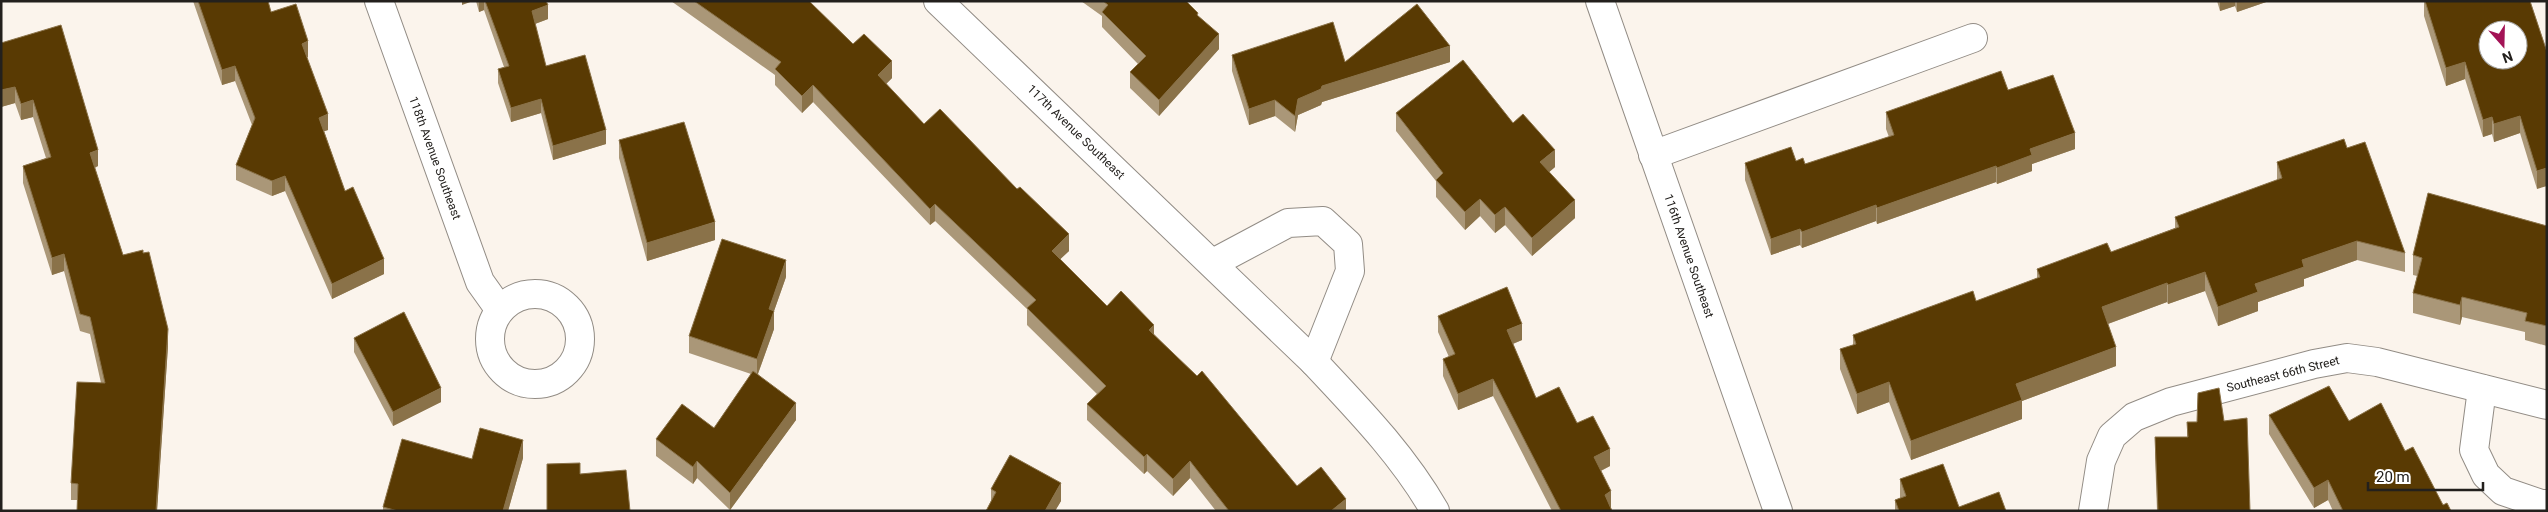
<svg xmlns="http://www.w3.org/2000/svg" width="2548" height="512" viewBox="0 0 2548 512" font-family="Roboto,sans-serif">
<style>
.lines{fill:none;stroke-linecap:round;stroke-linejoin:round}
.minor-casing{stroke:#928c85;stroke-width:30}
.minor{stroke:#fff;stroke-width:28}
.wall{fill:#aa9778}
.shaded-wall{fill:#8a7249}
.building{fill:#593a03;stroke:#8a7249;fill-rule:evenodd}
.labels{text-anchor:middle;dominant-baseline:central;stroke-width:5;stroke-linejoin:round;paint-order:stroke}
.street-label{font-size:12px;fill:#23201d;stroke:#fff}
</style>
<rect width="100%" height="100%" fill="#fbf4ec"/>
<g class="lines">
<!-- minor casing -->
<g class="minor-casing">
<g id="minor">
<path d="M379 1 480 282 500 310"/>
<path d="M938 1 1314 362C1358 409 1403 455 1435 511"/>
<path d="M1600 1 1778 511"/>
<path d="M1653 155 1973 38"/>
<path d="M1213 263 1288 223 1323 221 1348 244 1350 271 1314 362"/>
<circle cx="535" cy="339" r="45"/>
<path d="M2482 389 2474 450 2486 475 2503 491 2541 504H2547"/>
<path d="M2093 511 2101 461 2112 436 2134 417 2171 402 2314 364 2347 358 2377 362 2547 405"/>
</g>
</g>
<!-- minor -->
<use href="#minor" class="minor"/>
</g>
<!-- wall -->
<g class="wall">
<path d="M193 1H268L271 12 308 57H307L328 130 324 131 345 191 384 274 332 299 285 191 272 196 236 180V165L252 125 235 81 222 85Z"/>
<path d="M476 1H546L548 19 535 24 546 66 606 144 553 160 541 113 511 122 498 83V69L504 67 484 10 479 12Z"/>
<path d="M671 1H809L853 44 892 78 886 84 924 124 1069 251 1060 259 1107 306 1154 334 1297 486 1346 511H1216L1190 478 1173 496 1147 471 1144 474 1087 420V404L1097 394 1027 325V309L935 221 930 225 813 102 802 113 775 85V75Z"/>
<path d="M1081 1H1186L1198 16 1219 49 1159 116 1130 88V72L1138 64 1102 27V16Z"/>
<path d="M2217 1H2269L2237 12 2235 6 2220 11Z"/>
<path d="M2424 1H2530L2547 52 2537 189 2520 133 2494 142 2492 134 2483 137 2465 79 2446 86 2424 16Z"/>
<path d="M1 43 98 166 95 168 123 255 168 346 157 511H77V500H71V483L101 383 90 334 80 331 64 271 52 275 23 183V166L46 158 33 117 21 120 15 103 1 107Z"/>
<path d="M1232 55 1345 62H1450L1322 102 1321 105 1298 115 1295 132 1275 116 1249 125 1232 71Z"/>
<path d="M2008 90 2075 149 2032 164V171L1997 184 1996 182 1877 224 1876 221 1802 248 1800 245 1771 255 1745 180V163L1796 161 1805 164 1889 137 1886 129V112Z"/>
<path d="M1396 113 1513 123 1555 167 1549 172 1575 218 1532 256 1505 225 1495 233 1480 216 1465 230 1436 197V181L1396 131Z"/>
<path d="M619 140 715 240 647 261 619 158Z"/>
<path d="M2347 148 2405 253V272L2357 260 2304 279V286L2258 302V311L2218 326 2205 291 2168 304 2167 302 2108 324 2116 366 2022 401V419L1911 460 1889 402 1857 414 1840 369V349L1853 345V335L1976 301 2037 278V269L2111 252 2175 228V217L2277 180V162Z"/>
<path d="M2547 226V346L2525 340V332L2462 317 2460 325 2413 313V293L2417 276 2413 275V255Z"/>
<path d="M786 277 774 311V329L758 374 796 420 730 510 697 478 693 484 656 456V439L714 428 751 374 689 353V336Z"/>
<path d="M1438 316 1522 340 1513 344 1536 398 1577 423 1610 466 1601 471 1612 511H1552L1493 396 1458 410 1443 376V359L1449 357 1438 332Z"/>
<path d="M354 338 441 402 393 426 354 352Z"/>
<path d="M2269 415 2349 421 2405 451 2443 505 2451 511H2333L2328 500 2314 508 2269 434Z"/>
<path d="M2224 421 2250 511H2157L2155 455V437H2187V422Z"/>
<path d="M523 458 508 511H383V507L472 459Z"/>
<path d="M1900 479 1959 507 2006 511H1895V500L1900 498Z"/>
<path d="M991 489 1061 501 1055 511H986L991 501Z"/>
</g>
<!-- shaded-wall -->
<g class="shaded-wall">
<path d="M462 1H473L462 5Z"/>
<path d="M479 1H484V10L479 12Z"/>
<path d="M2220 1H2235V6L2220 11Z"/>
<path d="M2237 1H2269L2237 12Z"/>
<path d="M548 5V19L532 25V11Z"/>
<path d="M1219 34V49L1159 116V100Z"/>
<path d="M308 41V57L302 59V44Z"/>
<path d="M1450 46V62L1322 102 1321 105 1298 115 1295 132V116L1298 99 1322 86Z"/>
<path d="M892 61V78L878 92V75Z"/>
<path d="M2465 62V79L2446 86V68Z"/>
<path d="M235 66V81L222 85V70Z"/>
<path d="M813 85V102L802 113V96Z"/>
<path d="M15 87V103L1 107V90Z"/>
<path d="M541 99V113L511 122V108Z"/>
<path d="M33 100V117L21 120V104Z"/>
<path d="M1275 100V116L1249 125V109Z"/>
<path d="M328 114V130L319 133V118Z"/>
<path d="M2520 116V133L2494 142V124Z"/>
<path d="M2492 117V134L2483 137V120Z"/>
<path d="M606 130V144L553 160V146Z"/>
<path d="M2075 133V149L2032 164V171L1997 184V168L2030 149Z"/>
<path d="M98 150V166L90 169V153Z"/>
<path d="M1555 150V167L1540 180V162Z"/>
<path d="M1996 166V182L1877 224V208Z"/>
<path d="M2547 168V186L2537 189V171Z"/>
<path d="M285 176V191L272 196V181Z"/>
<path d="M1480 199V216L1465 230V212Z"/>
<path d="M1575 200V218L1532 256V238Z"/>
<path d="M935 204V221L930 225V209Z"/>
<path d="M1876 205V221L1802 248V232Z"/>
<path d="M1505 207V225L1495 233V215Z"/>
<path d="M715 222V240L647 261V243Z"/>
<path d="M1800 229V245L1771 255V239Z"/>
<path d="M1069 234V251L1052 267V251Z"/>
<path d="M2357 241V260L2304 279V286L2258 302V311L2218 326V307L2255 284 2302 260Z"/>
<path d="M64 254V271L52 275V258Z"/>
<path d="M384 259V274L332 299V284Z"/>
<path d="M786 260V277L774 311V329L757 376V359L769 309Z"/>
<path d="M2205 272V291L2168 304V285Z"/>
<path d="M2167 283V302L2102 326V307Z"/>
<path d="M2462 297V317L2460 325V305Z"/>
<path d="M1522 324V340L1507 346V330Z"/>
<path d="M1154 325V341L1149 330Z"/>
<path d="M168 329V346L157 511H156Z"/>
<path d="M2116 347V366L2022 401V419L1911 460V441L2016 384Z"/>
<path d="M1493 379V396L1458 410V394Z"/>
<path d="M1889 382V402L1857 414V394Z"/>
<path d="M441 388V402L393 426V412Z"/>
<path d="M796 403V420L730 510V493Z"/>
<path d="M523 440V458L508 511H503Z"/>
<path d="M1610 449V466L1594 474V457Z"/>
<path d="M1147 454V471L1144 474V457Z"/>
<path d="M697 461V478L693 484V467Z"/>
<path d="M1190 461V478L1173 496V479Z"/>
<path d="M2328 480V500L2314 508V488Z"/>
<path d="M1061 483V501L1055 511H1045Z"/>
<path d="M1611 491V508L1605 511V495Z"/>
<path d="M1346 499V511H1331Z"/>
</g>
<!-- building -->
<g class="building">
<path d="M198 1H268L271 12 296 4 308 41 302 44 328 114 319 118 345 191 353 187 384 259 332 284 285 176 272 181 236 165 255 118 235 66 222 70Z"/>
<path d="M485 1H546L548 5 532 11 546 66 585 55 606 130 553 146 541 99 511 108 498 69 509 66Z"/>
<path d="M694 1H809L853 44 864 34 892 61 878 75 924 124 940 109 1017 189 1020 187 1069 234 1052 251 1107 306 1121 291 1154 325 1149 330 1197 376 1202 371 1297 486 1321 467 1346 499 1331 511H1229L1190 461 1173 479 1147 454 1144 457 1087 404 1106 386 1027 308 1036 300 935 204 930 209 813 85 802 96 775 69 781 62Z"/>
<path d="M1103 1H1186L1198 13 1197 15 1219 34 1159 100 1130 72 1146 56 1102 12 1108 5Z"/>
<path d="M2425 1H2530L2547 52V168L2537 171 2520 116 2494 124 2492 117 2483 120 2465 62 2446 68ZM2488 30H2518V60H2488Z"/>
<path d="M1417 4 1450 46 1322 86 1321 89 1298 99 1295 116 1275 100 1249 109 1232 55 1333 22 1345 62Z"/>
<path d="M61 25 98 150 90 153 123 255 143 250V253L149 252 168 329 156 511H77L78 484 71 483 77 382 105 383 90 317 80 314 64 254 52 258 23 166 51 157 33 100 21 104 15 87 1 90V43Z"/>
<path d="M1463 60 1513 123 1523 114 1555 150 1540 162 1575 200 1532 238 1505 207 1495 215 1480 199 1465 212 1436 180 1443 173 1396 113Z"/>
<path d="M2001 71 2008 90 2053 75 2075 133 2030 149 2032 155 1997 168 1996 166 1877 208 1876 205 1802 232 1800 229 1771 239 1745 163 1791 147 1796 161 1803 158 1805 164 1894 135 1886 112Z"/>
<path d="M684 122 715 222 647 243 619 140Z"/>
<path d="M2344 139 2347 148 2365 142 2405 253 2357 241 2302 260 2304 267 2255 284 2258 292 2218 307 2205 272 2168 285 2167 283 2102 307 2116 347 2016 384 2022 400 1911 441 1889 382 1857 394 1840 349 1856 344 1853 335 1973 291 1976 301 2040 277 2037 269 2107 243 2111 252 2179 227 2175 217 2282 178 2277 162Z"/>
<path d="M2428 193 2547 226V326L2525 321 2527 313 2462 297 2460 305 2413 293 2422 258 2413 255Z"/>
<path d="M722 239 786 260 769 309 774 311 757 359 689 336Z"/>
<path d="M1507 287 1522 324 1507 330 1536 398 1559 387 1577 423 1593 416 1610 449 1594 457 1611 491 1605 495 1612 511H1561L1493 379 1458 394 1443 359 1455 354 1438 316Z"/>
<path d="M404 312 441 388 393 412 354 338Z"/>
<path d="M753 371 796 403 730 493 697 461 693 467 656 439 682 404 714 428Z"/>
<path d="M2329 386 2349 421 2381 403 2405 451 2413 447 2443 505 2447 503 2451 511H2343L2328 480 2314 488 2269 415Z"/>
<path d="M2219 388 2224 421 2247 418 2250 511H2158L2155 437H2188L2187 422H2197L2198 393Z"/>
<path d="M480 428 523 440 503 511H398L383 507 402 439 472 459Z"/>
<path d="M1010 455 1061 483 1045 511H986L996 492 991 489Z"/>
<path d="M580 463V474L626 470 630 511H547V464Z"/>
<path d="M1943 464 1959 507 1999 492 2006 511H1899L1895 500 1906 496 1900 479Z"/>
</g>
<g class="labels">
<!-- street labels -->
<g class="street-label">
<text transform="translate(1076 132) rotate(44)">117th Avenue Southeast</text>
<text transform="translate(435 158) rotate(70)">118th Avenue Southeast</text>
<text transform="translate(1689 256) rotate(71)">116th Avenue Southeast</text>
<text transform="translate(2283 374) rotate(-14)">Southeast 66th Street</text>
</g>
</g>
<!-- border -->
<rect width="2548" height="512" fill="none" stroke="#23201d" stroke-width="5"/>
<!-- north arrow -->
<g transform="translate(2503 45) rotate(160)"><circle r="24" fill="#ffffff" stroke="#a7a6a5"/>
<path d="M0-4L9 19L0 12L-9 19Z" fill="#a31356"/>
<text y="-8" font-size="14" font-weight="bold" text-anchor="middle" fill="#23201d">N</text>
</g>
<!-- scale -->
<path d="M2368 482v8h115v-8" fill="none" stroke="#23201d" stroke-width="2.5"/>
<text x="2376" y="482" font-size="15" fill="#23201d" stroke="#ffffff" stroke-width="4" paint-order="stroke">20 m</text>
</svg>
